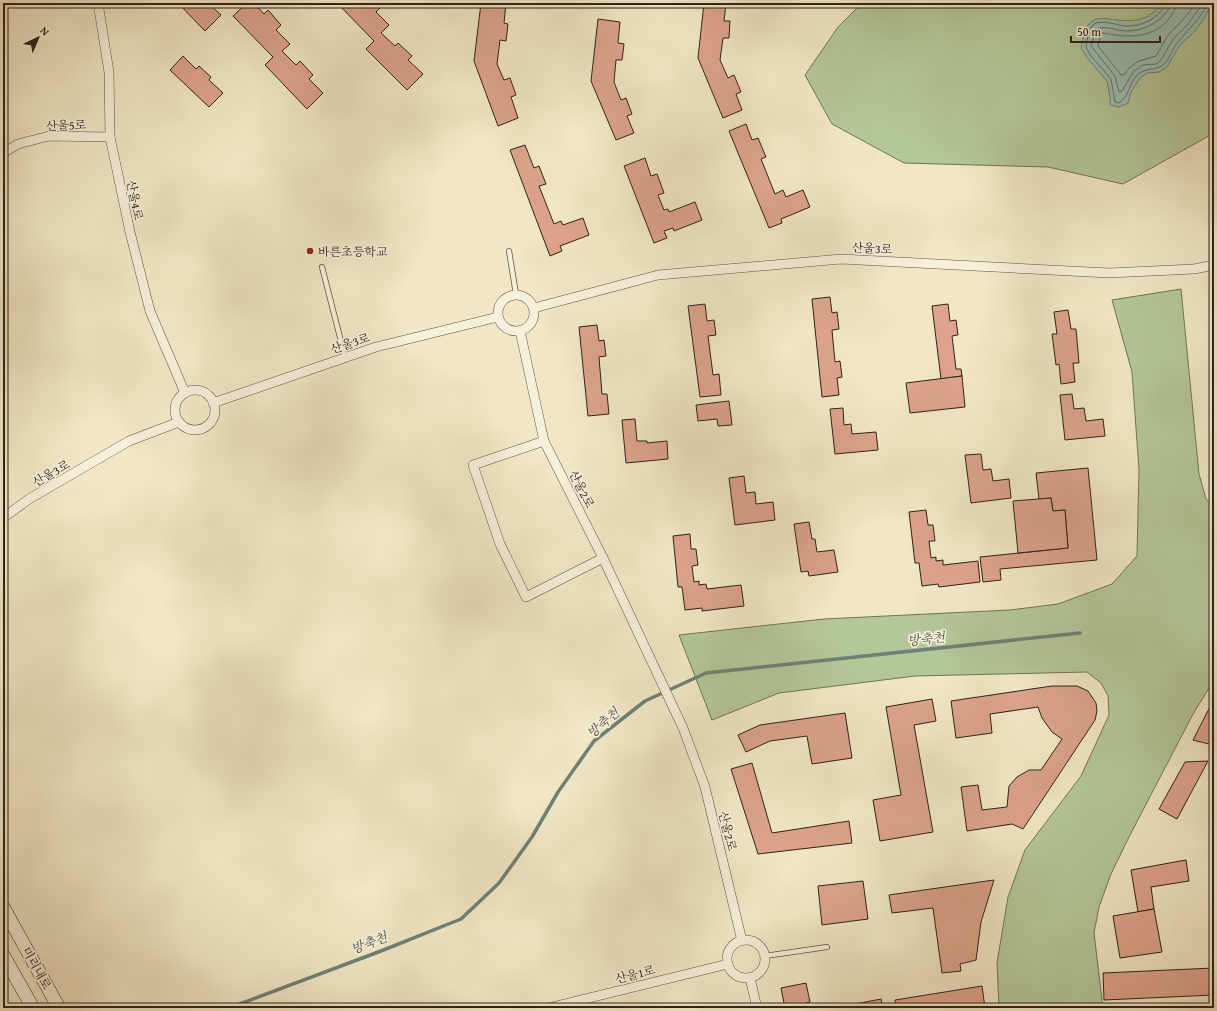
<svg xmlns="http://www.w3.org/2000/svg" width="1217" height="1011" viewBox="0 0 1217 1011" font-family="'Gentium Book Plus','Noto Serif KR',serif">
<style>
.green{fill:#b4c799;stroke:#707459}
.water{fill:#9bc0b5;stroke:#6f8177}
.lines{fill:none;stroke-linecap:round;stroke-linejoin:round}
.shore{stroke:#647167;stroke-width:1}
.stream{stroke:#6f8177;stroke-width:3.5}
.building{fill:#dda38c;stroke:#2d2219}
.lane-casing{stroke:#5e5344;stroke-width:6}
.street-casing{stroke:#5e5344;stroke-width:10}
.secondary-casing{stroke:#2d2219;stroke-width:14}
.lane{stroke:#f6efd9;stroke-width:4.5}
.street{stroke:#f6efd9;stroke-width:9}
.secondary{stroke:#f6efd9;stroke-width:13}
.poi-dot{fill:#8f2418;stroke:#f6efd9;stroke-width:1.5}
.labels{text-anchor:middle;dominant-baseline:central;stroke-width:3.5;stroke-linejoin:round;paint-order:stroke}
.street-label{font-size:12px;fill:#2d2219;stroke:#f6efd9}
.poi-label{font-size:12px;fill:#2d2219;stroke:#f6efd9;text-anchor:start}
.water-label{font-size:13px;font-style:italic;fill:#4e5148;stroke:#f6efd9}
</style>
<rect width="100%" height="100%" fill="#f1e7c5"/>
<filter id="stains"><feTurbulence type="fractalNoise" baseFrequency=".005" numOctaves="4"/><feColorMatrix values="0 0 0 0 .2 0 0 0 0 .09 0 0 0 0 .02 0 0 0 .5 -.17"/></filter>
<radialGradient id="worn" r=".72"><stop offset=".6" stop-color="#630" stop-opacity="0"/><stop offset="1" stop-color="#630" stop-opacity=".3"/></radialGradient>
<!-- green -->
<g class="green">
<path d="M862 3H1214V133L1123 184 1048 167 904 163 832 124 805 75 838 27Z"/>
<path d="M1181 289 1199 474 1206 499 1214 508V680L1193 714 1129 837 1111 874 1099 907 1094 933 1103 1008H999L997 963 1008 897 1025 850 1081 776 1109 715 1108 696 1101 683 1087 672 915 676 779 693 712 720 679 635 824 619 1010 610 1058 604 1112 584 1137 556 1139 470 1132 372 1112 300Z"/>
</g>
<!-- water -->
<path class="water" d="M1162 3H1214V8L1208 10 1204 19 1195 31 1180 45 1167 67 1159 72 1147 73 1140 78 1131 92 1128 103 1119 107 1110 105V96L1107 81 1088 59 1081 48C1083 40 1084 30 1089 24 1102 7 1137 38 1162 3Z"/>
<g class="lines">
<!-- shore -->
<g class="shore">
<path d="M1165 3C1165 7 1162 10 1159 13 1151 22 1136 27 1125 26 1115 25 1103 19 1094 24 1088 28 1087 41 1086 47L1091 56 1111 79 1115 102 1119 103C1129 97 1129 83 1137 75 1146 67 1155 71 1163 65 1170 59 1172 48 1178 42 1188 29 1197 23 1205 8L1214 4"/>
<path d="M1170 3C1170 9 1166 12 1163 16 1154 26 1139 31 1126 31 1116 31 1104 24 1096 30L1091 46 1115 76 1119 92 1122 91 1134 71 1143 65 1156 64 1161 60 1173 39 1188 24 1203 3"/>
<path d="M1176 3C1176 10 1172 14 1168 20 1150 40 1126 37 1103 33L1101 34 1098 46 1121 75H1124L1129 68 1139 61 1156 56C1161 49 1164 40 1169 34 1179 24 1188 16 1195 3"/>
</g>
<!-- stream -->
<path class="stream" d="M229 1008 381 951 461 919 499 883 532 837 558 792 594 741 645 701 706 673 1080 633"/>
</g>
<!-- building -->
<g class="building">
<path d="M178 3H208L221 15 205 31Z"/>
<path d="M247 3H254L264 14 268 10 281 25 276 30 290 44 282 51 296 65 300 61 313 75 309 79 323 93 307 109 265 65 273 57 233 16Z"/>
<path d="M337 3H375L380 8 376 12 389 25 381 33 395 46 398 43 412 56 408 60 423 74 407 90 366 49 374 41Z"/>
<path d="M481 3H506L504 23 508 24 506 41 500 40 497 64 504 80 510 78 516 95 511 97 518 118 498 126 474 61Z"/>
<path d="M704 3H726L724 21H730L729 38H723L720 60 728 78 734 75 741 92 736 94 742 110 723 118 698 58Z"/>
<path d="M598 19 620 22 618 43 624 44 622 60H616L614 82 621 100 626 98 632 114 627 116 634 133 616 140 591 81Z"/>
<path d="M183 56 196 69 199 66 211 77 209 80 223 93 209 107 170 70Z"/>
<path d="M746 124 752 140 758 138 766 157 761 159 775 194 783 190 786 197 803 190 810 207 781 219 782 223 769 228 729 131Z"/>
<path d="M525 145 534 168 539 166 546 184 539 186 554 224 561 221 563 225 583 218 589 235 560 246 562 251 550 256 510 150Z"/>
<path d="M645 158 651 176 657 174 664 193 658 195 664 210 668 209 669 212 695 202 702 220 674 231 673 228 664 231 667 238 654 243 624 166Z"/>
<path d="M830 297 832 313 837 312 839 329 832 330 835 362 840 361 842 377 837 378 839 395 822 397 812 299Z"/>
<path d="M705 304 707 321 714 320 716 335 708 336 713 375 719 374 721 395 700 397 688 306Z"/>
<path d="M948 304 950 321 956 320 958 335 952 336 956 369H961L962 376 941 379 932 306Z"/>
<path d="M1068 310 1071 329H1076L1079 363H1073L1075 382 1061 384 1059 364 1056 365 1052 334H1057L1054 312Z"/>
<path d="M597 325 599 341 604 340 606 356 599 357 602 394H607L609 414 588 416 579 327Z"/>
<path d="M962 376 965 407 910 413 906 383Z"/>
<path d="M1072 394 1074 409 1084 408 1086 421 1103 419 1105 436 1065 440 1060 395Z"/>
<path d="M729 401 732 425 718 426 717 419 698 421 696 405Z"/>
<path d="M843 408 844 425 851 424 852 434 876 432 878 450 835 454 830 409Z"/>
<path d="M635 419 637 441H647V443L667 441 668 459 626 463 622 420Z"/>
<path d="M981 454 983 470 991 469 993 481 1009 479 1011 498 971 503 965 455Z"/>
<path d="M1088 468 1097 560 1000 569 1001 580 983 582 980 557 1068 548 1065 510 1053 511 1051 498 1039 499 1036 473Z"/>
<path d="M744 476 746 493 755 492 756 504 773 502 775 520 735 525 729 478Z"/>
<path d="M1051 498 1053 511 1065 510 1068 548 1018 553 1013 501Z"/>
<path d="M926 510 928 525H933L935 541H929L931 558 936 557V561L943 560V565L978 561 980 582 939 587 938 584 922 586 919 563H915L909 512Z"/>
<path d="M809 522 812 539H815L817 552 834 550 838 572 809 576 808 571 801 572 794 524Z"/>
<path d="M690 534 691 549H696L698 565 692 566 694 582 699 581V585L706 584 707 589 741 585 744 606 702 611V608L685 610 682 587H678L673 536Z"/>
<path d="M1052 686H1077L1088 691 1096 703 1097 711 1095 720 1023 829 1012 824 967 831 961 787 978 785 982 810 1007 807 1009 786 1017 777 1029 770H1041L1062 739 1052 732 1042 718 1038 707 990 714 992 733 956 738 951 701Z"/>
<path d="M932 699 936 721 914 725 933 832 880 841 873 800 901 795 886 707Z"/>
<path d="M1214 699V733L1209 744 1193 740Z"/>
<path d="M845 713 852 758 812 764 807 736 770 741 746 752 738 735 760 725Z"/>
<path d="M1208 761 1177 819 1159 809 1185 762Z"/>
<path d="M752 763 772 833 849 821 852 843 758 854 731 769Z"/>
<path d="M1186 860 1189 881 1151 887 1154 909 1138 912 1131 870Z"/>
<path d="M994 880 981 922 976 960 960 964 961 971 942 973 933 908 892 913 889 895Z"/>
<path d="M863 881 868 919 822 925 818 886Z"/>
<path d="M1154 909 1162 952 1120 958 1113 916Z"/>
<path d="M1214 968V995L1104 1000 1103 973Z"/>
<path d="M806 983 810 1002 806 1003 807 1008H785L781 988Z"/>
<path d="M982 986 985 1008H896L895 1000Z"/>
<path d="M881 999 883 1008H834Z"/>
</g>
<g class="lines">
<!-- lane casing -->
<g class="lane-casing">
<g id="lane">
<path d="M509 251 516 294"/>
<path d="M322 267 345 357"/>
<path d="M765 956 827 947"/>
</g>
</g>
<!-- street casing -->
<g class="street-casing">
<g id="street">
<path d="M98 3 109 72 110 137 130 232 150 311 185 393"/>
<path d="M3 153 18 144 49 136 110 137"/>
<circle cx="516" cy="313" r="18"/>
<path d="M534 308 658 275 841 259 1109 273 1194 269 1214 265"/>
<path d="M520 331 544 441 603 558 683 728 705 787 742 941"/>
<circle cx="195" cy="410" r="20"/>
<path d="M213 403 376 347 498 317"/>
<path d="M544 441 473 465 500 544 526 597 603 558"/>
<path d="M3 518 29 499 129 441 179 422"/>
<circle cx="746" cy="959" r="19"/>
<path d="M750 978 757 1008"/>
<path d="M548 1008 728 964"/>
</g>
</g>
<!-- secondary casing -->
<g class="secondary-casing">
<g id="secondary">
<path d="M3 907 59 1008"/>
<path d="M3 955 33 1008"/>
</g>
</g>
<!-- lane -->
<use href="#lane" class="lane"/>
<!-- street -->
<use href="#street" class="street"/>
<!-- secondary -->
<use href="#secondary" class="secondary"/>
</g>
<!-- markers -->
<circle class="poi-dot" cx="310" cy="251" r="4"/>
<g class="labels">
<!-- street labels -->
<g class="street-label">
<text transform="translate(66 125) rotate(-2)">산울5로</text>
<text transform="translate(135 200) rotate(78)">산울4로</text>
<text transform="translate(872 248) rotate(3)">산울3로</text>
<text transform="translate(350 343) rotate(-19)">산울3로</text>
<text transform="translate(51 473) rotate(-30)">산울3로</text>
<text transform="translate(582 489) rotate(63)">산울2로</text>
<text transform="translate(728 831) rotate(76)">산울2로</text>
<text transform="translate(37 968) rotate(61)">미리내로</text>
<text transform="translate(635 974) rotate(-14)">산울1로</text>
</g>
<!-- poi labels -->
<g class="poi-label">
<text x="318" y="251">바른초등학교</text>
</g>
<!-- water labels -->
<g class="water-label">
<text transform="translate(926 639) rotate(-6)">방축천</text>
<text transform="translate(603 723) rotate(-41)">방축천</text>
<text transform="translate(369 943) rotate(-21)">방축천</text>
</g>
</g>
<!-- margin -->
<rect width="1217" height="1011" fill="none" stroke="#f1e7c5" stroke-width="16"/>
<rect x="4" y="4" width="1209" height="1003" fill="none" stroke="#2d2219" stroke-width="2"/>
<rect x="8" y="8" width="1201" height="995" fill="none" stroke="#2d2219"/>
<!-- north arrow -->
<g transform="translate(38 38) rotate(44)" stroke="#f6efd9" stroke-width="3" paint-order="stroke">
<path d="M0-3L7 15L0 10L-7 15Z" fill="#2d2219"/>
<text y="-6" font-size="11" font-weight="bold" text-anchor="middle" fill="#2d2219">N</text>
</g>
<!-- scale -->
<path d="M1071 36v6h89v-6" fill="none" stroke="#2d2219" stroke-width="2"/>
<text x="1077" y="36" font-size="12" fill="#2d2219" stroke="#f6efd9" stroke-width="3" paint-order="stroke">50 m</text>
<rect width="100%" height="100%" filter="url(#stains)"/>
<rect width="100%" height="100%" fill="url(#worn)"/>
</svg>
